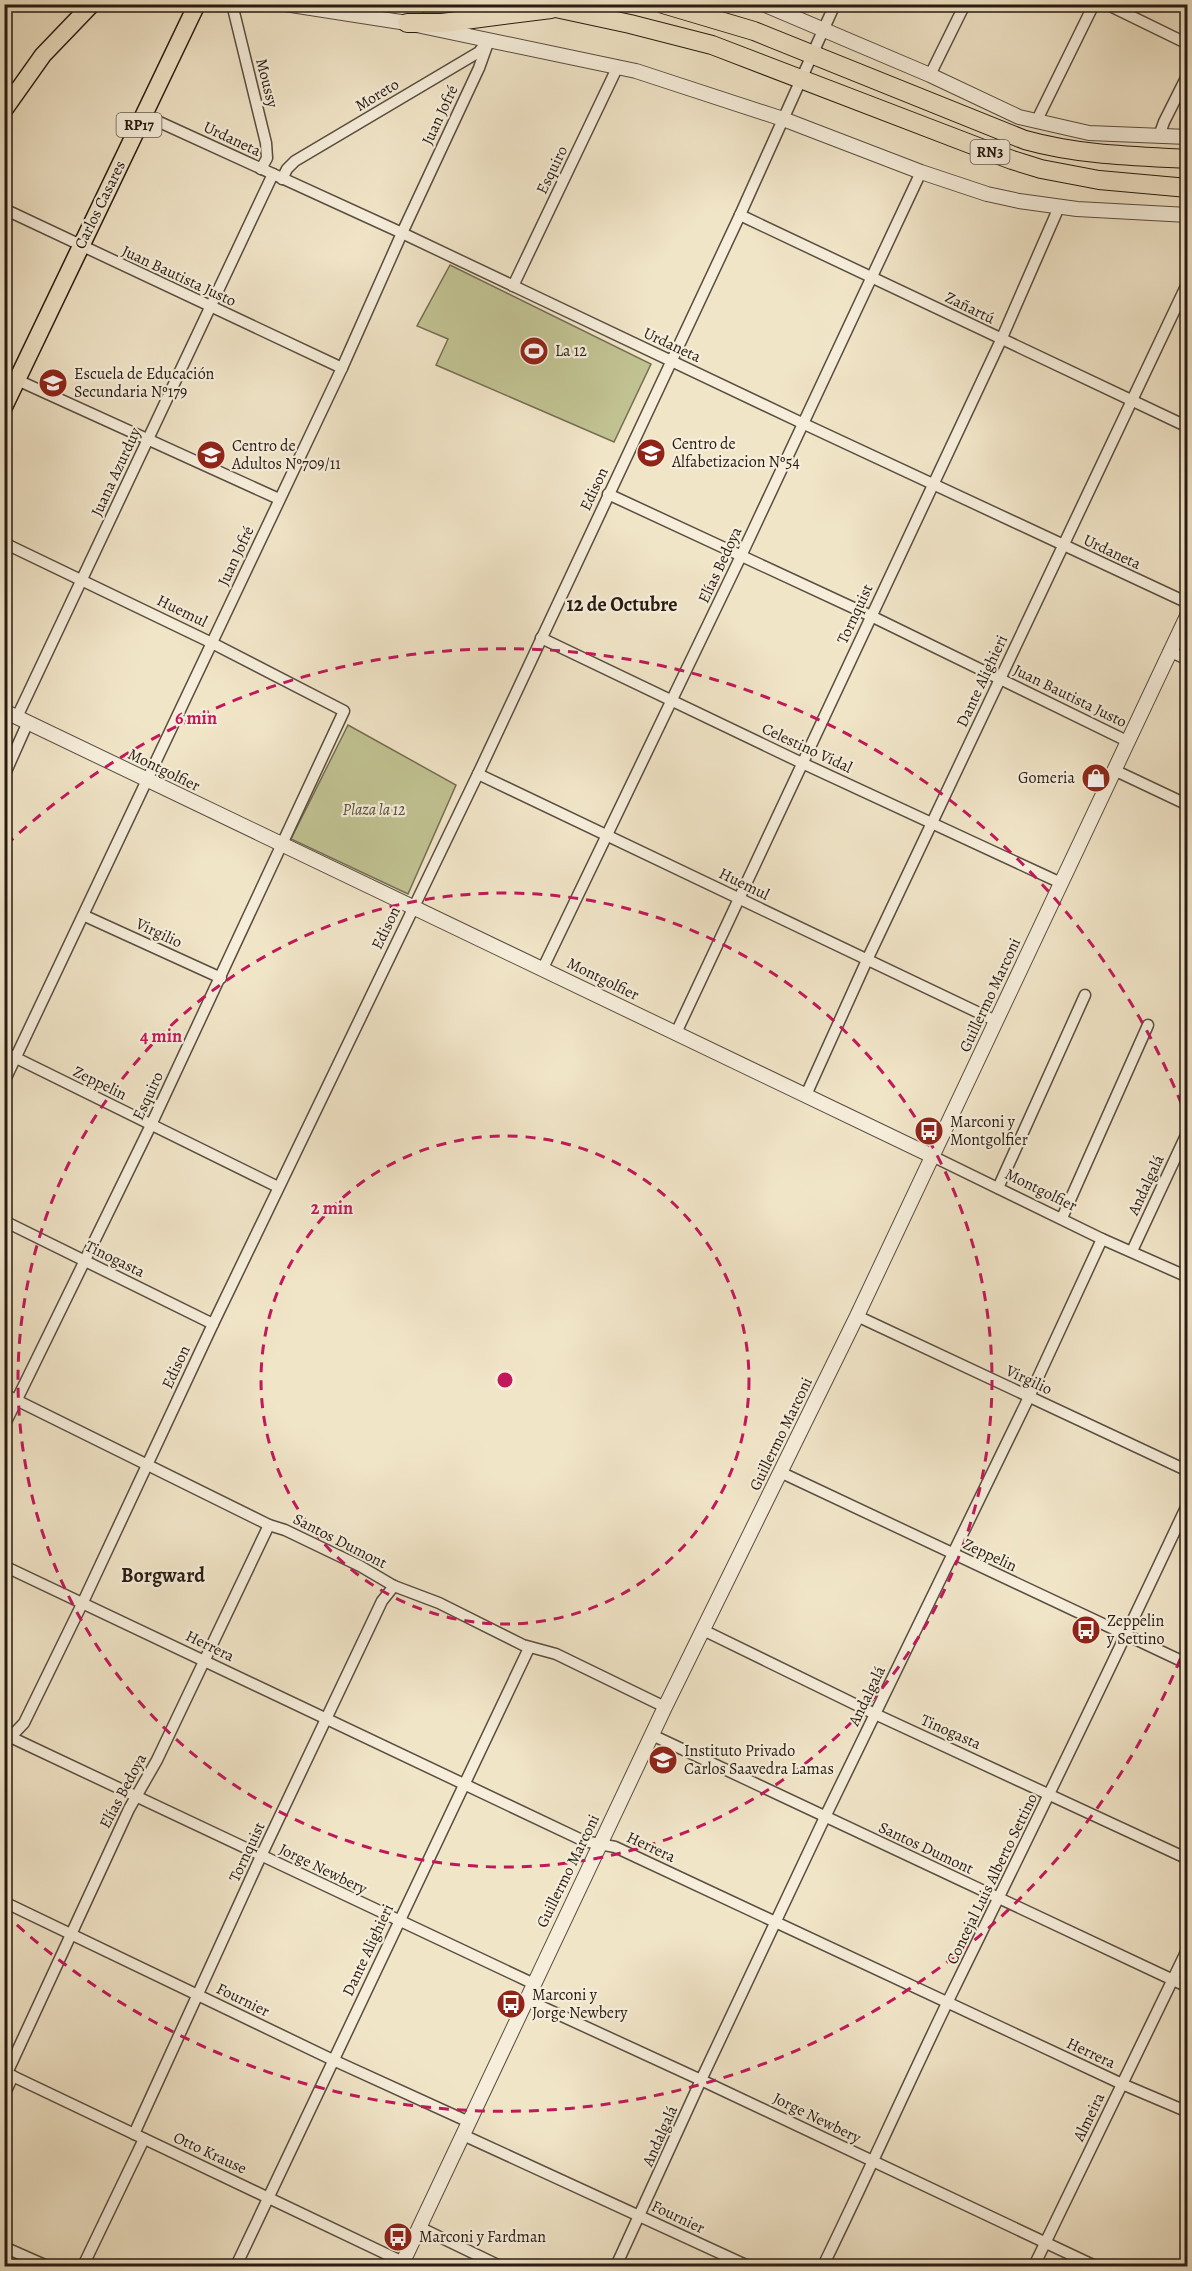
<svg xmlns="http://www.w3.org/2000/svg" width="1192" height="2271" viewBox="0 0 1192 2271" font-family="Alegreya,serif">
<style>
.green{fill:#c1c292;stroke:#746e52;stroke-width:1.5}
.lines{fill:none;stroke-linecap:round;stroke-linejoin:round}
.minor-casing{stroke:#594d40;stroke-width:13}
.tertiary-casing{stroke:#594d40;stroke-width:16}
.primary-casing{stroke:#261a12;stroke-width:19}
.trunk-casing{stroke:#261a12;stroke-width:20}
.minor{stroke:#f6eedb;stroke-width:10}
.tertiary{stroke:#f6eedb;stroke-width:14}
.primary{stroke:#f1e5c8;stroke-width:16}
.trunk{stroke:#f1e5c8;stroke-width:18}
.ring{fill:none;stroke:#c2185b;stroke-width:3;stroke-dasharray:10 8}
.labels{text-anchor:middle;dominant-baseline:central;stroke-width:4.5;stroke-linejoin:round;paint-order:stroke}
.shield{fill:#f6eedb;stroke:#645a4e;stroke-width:1.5}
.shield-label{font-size:15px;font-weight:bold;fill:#261a12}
.street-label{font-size:16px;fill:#261a12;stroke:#f6eedb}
.poi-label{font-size:16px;fill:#261a12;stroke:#f6eedb;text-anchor:start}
.park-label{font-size:16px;font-style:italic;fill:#544c38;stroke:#f6eedb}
.quarter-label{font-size:20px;font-weight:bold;fill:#261a12;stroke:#f6eedb}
.centre{fill:#c2185b;stroke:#f6eedb;stroke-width:3}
.ring-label{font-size:18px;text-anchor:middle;font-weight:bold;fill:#c2185b;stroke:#f6eedb;stroke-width:4.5;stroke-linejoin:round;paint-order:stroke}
</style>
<rect width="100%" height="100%" fill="#f1e5c8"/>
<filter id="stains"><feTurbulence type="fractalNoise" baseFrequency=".00333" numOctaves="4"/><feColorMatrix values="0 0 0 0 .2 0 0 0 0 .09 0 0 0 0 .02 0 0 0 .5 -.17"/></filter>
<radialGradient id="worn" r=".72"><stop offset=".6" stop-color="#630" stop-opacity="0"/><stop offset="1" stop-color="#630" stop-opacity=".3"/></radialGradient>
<!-- green -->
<g class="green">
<path d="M507 4 519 7 422 17 424 5Z"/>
<path d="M450 265 651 364 614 442 436 365 448 339 417 326Z"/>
<path d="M348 725 456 785 408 894 291 839Z"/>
</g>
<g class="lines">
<!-- minor casing -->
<g class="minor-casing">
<g id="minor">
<path d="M232 4 266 143 267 158 261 169"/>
<path d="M1106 4 1188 44"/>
<path d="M930 75 965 4"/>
<path d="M144 115 402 233 802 423 1188 603"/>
<path d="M1036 122 1094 4"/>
<path d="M1159 136 1164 122 1188 74"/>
<path d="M282 179 287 169 295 161 479 52 485 44"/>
<path d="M4 209 342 368"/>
<path d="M740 215 1188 427"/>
<path d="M513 286 618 66"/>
<path d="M4 374 279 499"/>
<path d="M608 494 871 616 1127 741"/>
<path d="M4 543 212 643 344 711 151 1125 4 1426"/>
<path d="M541 638 802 763 1061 883"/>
<path d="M1169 651 1188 660"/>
<path d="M17 717 273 174"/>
<path d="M1114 770 1188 805"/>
<path d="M478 774 996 1021"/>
<path d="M4 776 28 722"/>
<path d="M85 916 221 978"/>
<path d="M543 968 741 556 921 172"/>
<path d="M676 1033 1001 340 1059 207"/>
<path d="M4 1052 278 1187"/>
<path d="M4 1082 342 368 402 233 479 68 489 40"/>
<path d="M806 1095 867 960 1188 282"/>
<path d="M932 1156 1102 1239 1188 1277"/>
<path d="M998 1188 1085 995"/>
<path d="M1062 1218 1148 1025"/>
<path d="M4 1221 213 1324"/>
<path d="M1132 1251 1188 1131"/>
<path d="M857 1316 1188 1471"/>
<path d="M4 1394 269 1525 285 1530 360 1566 394 1586 439 1603 523 1645 556 1654 665 1707"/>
<path d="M780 1472 1188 1664"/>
<path d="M4 1566 584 1841 615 1847 1122 2084 1188 2112"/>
<path d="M703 1630 875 1714 1188 1859"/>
<path d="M4 1734 532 1983"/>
<path d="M652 1735 1188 1987"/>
<path d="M4 1744 24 1723 83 1602 213 1324 478 774 740 215 835 4"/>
<path d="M4 1902 333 2060 469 2122"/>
<path d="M525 1999 701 2080 1095 2266"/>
<path d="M4 2072 403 2262"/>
<path d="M7 2073 129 1809 157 1760 269 1525"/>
<path d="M4 2095 13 2076"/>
<path d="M134 2134 261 1856 382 1601 394 1586"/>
<path d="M463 2135 748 2266"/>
<path d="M419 2227 500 2266"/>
<path d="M4 2247 47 2266"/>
<path d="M83 2266 144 2139"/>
<path d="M236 2266 529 1648"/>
<path d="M616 2266 701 2080 825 1817 1029 1397 1102 1239"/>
<path d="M823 2266C866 2178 906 2088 949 1999 1030 1834 1110 1670 1188 1503"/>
<path d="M1034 2266 1188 1948"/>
<path d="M1186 2266 1188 2263"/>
</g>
</g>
<!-- tertiary casing -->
<g class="tertiary-casing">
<g id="tertiary">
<path d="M285 4 407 23 636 71 783 119 921 172 987 194 1019 201 1077 209 1188 215"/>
<path d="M763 4 930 75 1019 117 1089 133 1188 137"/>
<path d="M4 711 932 1156"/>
<path d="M401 2266 665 1707 857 1316 1188 614"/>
</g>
</g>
<!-- primary casing -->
<g class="primary-casing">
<g id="primary">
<path d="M4 110 43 55 92 4"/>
<path d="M4 407 197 4"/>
</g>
</g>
<!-- trunk casing -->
<g class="trunk-casing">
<g id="trunk">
<path d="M537 4 630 24 712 45 1012 160 1041 169 1099 180 1188 188"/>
<path d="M663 4 754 31 1025 140C1079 155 1132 156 1188 159"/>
<path d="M407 23H442L551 9"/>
</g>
</g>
<!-- minor -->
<use href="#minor" class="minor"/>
<!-- tertiary -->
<use href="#tertiary" class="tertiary"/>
<!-- primary -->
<use href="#primary" class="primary"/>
<!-- trunk -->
<use href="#trunk" class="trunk"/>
</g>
<!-- distance rings -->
<g class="ring">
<circle cx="505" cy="1380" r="244"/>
<circle cx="505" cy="1380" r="487"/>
<path d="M1187 1642A731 731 0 0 1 6 1915M6 845A731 731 0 0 1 1187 1118"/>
</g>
<!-- icons -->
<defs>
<g id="stadium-disc" transform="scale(1.5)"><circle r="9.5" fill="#8f2418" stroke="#f6eedb"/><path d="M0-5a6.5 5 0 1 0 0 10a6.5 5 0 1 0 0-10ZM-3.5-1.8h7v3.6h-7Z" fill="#fff"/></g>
<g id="school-disc" transform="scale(1.5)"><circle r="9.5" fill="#8f2418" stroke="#f6eedb"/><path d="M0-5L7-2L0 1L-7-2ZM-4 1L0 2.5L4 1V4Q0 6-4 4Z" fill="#fff"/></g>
<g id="shop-disc" transform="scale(1.5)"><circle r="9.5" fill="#8f2418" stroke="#f6eedb"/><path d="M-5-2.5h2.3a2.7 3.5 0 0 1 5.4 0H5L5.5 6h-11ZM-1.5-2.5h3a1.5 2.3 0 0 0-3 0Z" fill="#fff"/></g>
<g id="bus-disc" transform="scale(1.5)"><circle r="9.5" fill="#8f2418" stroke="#f6eedb"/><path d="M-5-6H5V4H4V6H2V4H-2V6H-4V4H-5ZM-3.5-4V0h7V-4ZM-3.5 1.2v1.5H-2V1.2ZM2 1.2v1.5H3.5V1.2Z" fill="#fff"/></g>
</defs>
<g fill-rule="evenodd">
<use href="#stadium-disc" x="534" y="351"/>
<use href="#school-disc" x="53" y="383"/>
<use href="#school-disc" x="651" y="453"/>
<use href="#school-disc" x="211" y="455"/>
<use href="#shop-disc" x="1096" y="778"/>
<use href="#bus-disc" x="929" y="1131"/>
<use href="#bus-disc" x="1086" y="1630"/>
<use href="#school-disc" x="663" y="1760"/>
<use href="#bus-disc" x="511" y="2004"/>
<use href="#bus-disc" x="398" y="2237"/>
</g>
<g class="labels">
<!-- shield labels -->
<g class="shield">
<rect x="116.5" y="113" width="45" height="24" rx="4.5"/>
<rect x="970.5" y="140" width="39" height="24" rx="4.5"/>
</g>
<g class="shield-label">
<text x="139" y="125">RP17</text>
<text x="990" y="152">RN3</text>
</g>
<!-- street labels -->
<g class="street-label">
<text transform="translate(267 83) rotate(76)">Moussy</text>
<text transform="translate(377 95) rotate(-31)">Moreto</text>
<text transform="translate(440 115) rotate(-65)">Juan Jofré</text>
<text transform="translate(232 139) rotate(25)">Urdaneta</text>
<text transform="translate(552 170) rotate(-64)">Esquiro</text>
<text transform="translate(100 205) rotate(-64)">Carlos Casares</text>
<text transform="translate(179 276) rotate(25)">Juan Bautista Justo</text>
<text transform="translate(970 308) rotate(26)">Zañartú</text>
<text transform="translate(672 345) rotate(25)">Urdaneta</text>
<text transform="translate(116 472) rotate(-65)">Juana Azurduy</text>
<text transform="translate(594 489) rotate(-65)">Edison</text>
<text transform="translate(1112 552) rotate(25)">Urdaneta</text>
<text transform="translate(236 556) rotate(-65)">Juan Jofré</text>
<text transform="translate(720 565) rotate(-65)">Elías Bedoya</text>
<text transform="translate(182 611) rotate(26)">Huemul</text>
<text transform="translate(855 614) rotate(-65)">Tornquist</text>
<text transform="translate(982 681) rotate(-65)">Dante Alighieri</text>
<text transform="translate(1070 696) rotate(26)">Juan Bautista Justo</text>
<text transform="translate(807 748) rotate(25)">Celestino Vidal</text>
<text transform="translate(164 770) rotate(26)">Montgolfier</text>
<text transform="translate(744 884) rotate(26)">Huemul</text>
<text transform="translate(386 928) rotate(-64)">Edison</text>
<text transform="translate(159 933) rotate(25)">Virgilio</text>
<text transform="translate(603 979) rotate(26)">Montgolfier</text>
<text transform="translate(990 995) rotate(-65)">Guillermo Marconi</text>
<text transform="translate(100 1083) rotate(26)">Zeppelin</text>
<text transform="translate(148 1096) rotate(-65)">Esquiro</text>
<text transform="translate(1146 1185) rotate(-65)">Andalgalá</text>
<text transform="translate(1041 1190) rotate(26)">Montgolfier</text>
<text transform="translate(115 1259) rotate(26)">Tinogasta</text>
<text transform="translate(176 1367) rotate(-65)">Edison</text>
<text transform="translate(1029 1380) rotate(25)">Virgilio</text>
<text transform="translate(781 1434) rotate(-64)">Guillermo Marconi</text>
<text transform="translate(340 1541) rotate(27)">Santos Dumont</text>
<text transform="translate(990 1555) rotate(25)">Zeppelin</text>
<text transform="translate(210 1646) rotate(26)">Herrera</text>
<text transform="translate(867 1696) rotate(-64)">Andalgalá</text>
<text transform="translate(951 1732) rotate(24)">Tinogasta</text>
<text transform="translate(123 1791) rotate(-62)">Elías Bedoya</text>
<text transform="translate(651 1847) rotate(25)">Herrera</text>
<text transform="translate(926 1848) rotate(25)">Santos Dumont</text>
<text transform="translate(247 1852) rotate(-65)">Tornquist</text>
<text transform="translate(323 1869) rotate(26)">Jorge Newbery</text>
<text transform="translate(568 1871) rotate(-64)">Guillermo Marconi</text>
<text transform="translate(992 1879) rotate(-64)">Concejal Luis Alberto Settino</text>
<text transform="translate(368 1950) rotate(-65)">Dante Alighieri</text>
<text transform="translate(243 2000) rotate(26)">Fournier</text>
<text transform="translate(1091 2053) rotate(25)">Herrera</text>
<text transform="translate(1089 2117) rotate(-64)">Almeira</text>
<text transform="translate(817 2118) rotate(26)">Jorge Newbery</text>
<text transform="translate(660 2136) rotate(-66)">Andalgalá</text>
<text transform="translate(210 2153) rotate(25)">Otto Krause</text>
<text transform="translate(678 2217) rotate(25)">Fournier</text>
</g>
<!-- poi labels -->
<g class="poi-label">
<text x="555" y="351">La 12</text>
<text x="74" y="374">Escuela de Educación<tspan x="74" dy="18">Secundaria Nº179</tspan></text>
<text x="672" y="444">Centro de<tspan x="672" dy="18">Alfabetizacion Nº54</tspan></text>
<text x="232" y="446">Centro de<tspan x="232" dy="18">Adultos Nº709/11</tspan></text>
<text x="1075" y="778" text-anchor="end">Gomeria</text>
<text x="950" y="1122">Marconi y<tspan x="950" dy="18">Montgolfier</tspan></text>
<text x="1107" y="1621">Zeppelin<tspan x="1107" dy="18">y Settino</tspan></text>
<text x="684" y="1751">Instituto Privado<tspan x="684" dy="18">Carlos Saavedra Lamas</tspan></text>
<text x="532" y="1995">Marconi y<tspan x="532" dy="18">Jorge Newbery</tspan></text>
<text x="419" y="2237">Marconi y Fardman</text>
</g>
<!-- park labels -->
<g class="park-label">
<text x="374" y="810">Plaza la 12</text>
</g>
<!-- quarter labels -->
<g class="quarter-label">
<text x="622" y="604">12 de Octubre</text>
<text x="163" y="1575">Borgward</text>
</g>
</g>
<circle cx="505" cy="1380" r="9" class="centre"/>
<g class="ring-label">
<text x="196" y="724">6 min</text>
<text x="161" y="1042">4 min</text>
<text x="332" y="1214">2 min</text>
</g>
<!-- margin -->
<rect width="1192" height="2271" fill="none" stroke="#f1e5c8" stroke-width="24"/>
<rect x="6" y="6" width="1180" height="2259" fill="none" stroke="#261a12" stroke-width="3"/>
<rect x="12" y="12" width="1168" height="2247" fill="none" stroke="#261a12" stroke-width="1.5"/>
<rect width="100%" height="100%" filter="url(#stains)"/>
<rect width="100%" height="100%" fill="url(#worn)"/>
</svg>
